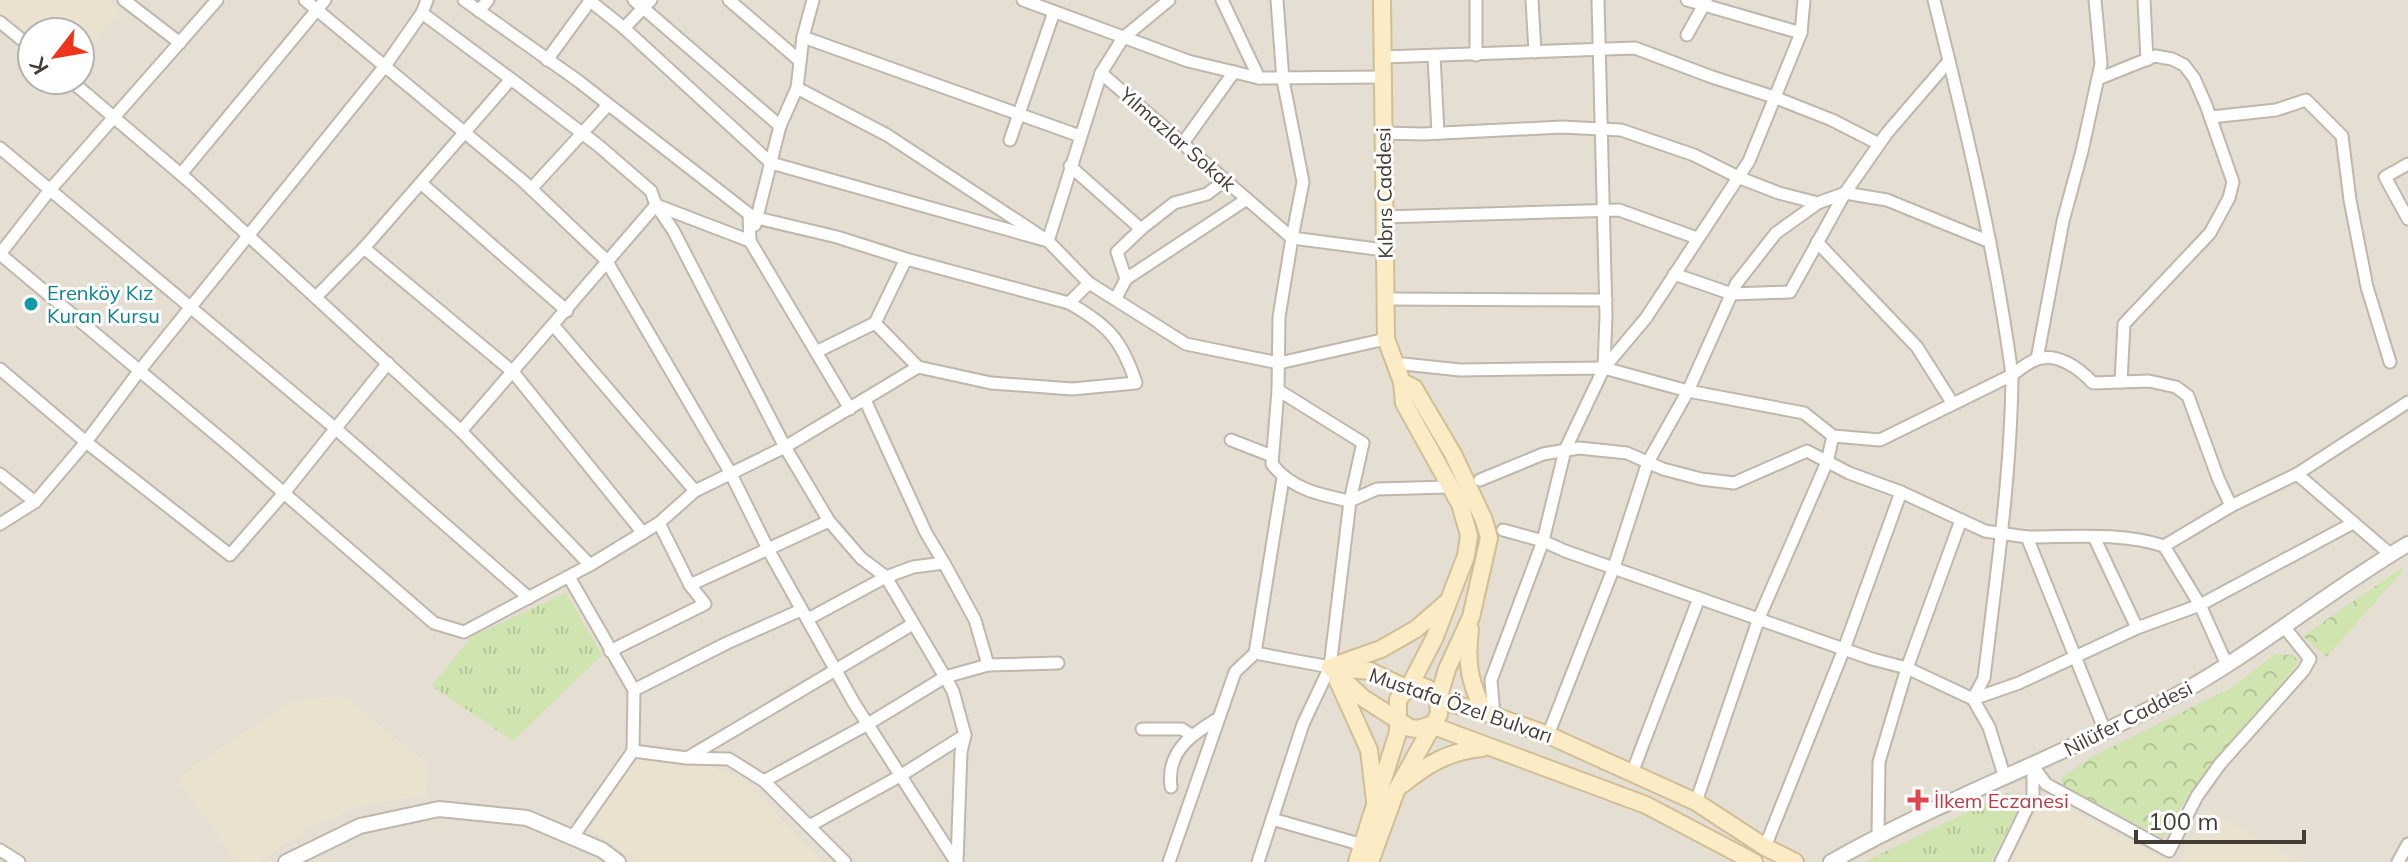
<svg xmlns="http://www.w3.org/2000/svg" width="2408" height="862" viewBox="0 0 2408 862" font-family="Mulish,sans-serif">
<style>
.residential{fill:#e5dfd3;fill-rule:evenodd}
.education{fill:#eae1cf}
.grass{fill:url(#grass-tufts)}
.forest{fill:url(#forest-crowns)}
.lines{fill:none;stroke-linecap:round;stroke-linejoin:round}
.minor-casing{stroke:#bfb7ab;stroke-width:15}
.tertiary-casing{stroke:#bfb7ab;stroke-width:18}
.secondary-casing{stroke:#d0be97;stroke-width:20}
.minor{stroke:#fff;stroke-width:11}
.tertiary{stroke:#fff;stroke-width:14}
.secondary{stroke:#fcecc5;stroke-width:16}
.culture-dot{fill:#0f9aa8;stroke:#fff;stroke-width:3}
.health-dot{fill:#e0444e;stroke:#fff;stroke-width:3}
.labels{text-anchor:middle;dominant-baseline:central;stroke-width:6;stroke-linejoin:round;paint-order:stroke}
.street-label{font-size:20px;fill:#443d35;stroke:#fff}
.culture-label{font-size:20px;fill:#0d838f;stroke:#fff;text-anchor:start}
.health-label{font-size:20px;fill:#be3a42;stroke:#fff;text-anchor:start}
</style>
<defs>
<pattern id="grass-tufts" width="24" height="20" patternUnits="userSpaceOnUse" patternTransform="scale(2)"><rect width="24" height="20" fill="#cfe4af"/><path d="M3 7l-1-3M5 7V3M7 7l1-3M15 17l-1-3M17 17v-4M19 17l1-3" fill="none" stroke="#b3c497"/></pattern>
<pattern id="forest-crowns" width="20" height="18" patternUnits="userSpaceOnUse" patternTransform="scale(2)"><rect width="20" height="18" fill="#cfe4af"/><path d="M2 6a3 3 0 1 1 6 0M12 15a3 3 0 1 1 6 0" fill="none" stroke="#b3c497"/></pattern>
</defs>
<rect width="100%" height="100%" fill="#f2ede5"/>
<!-- residential -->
<path class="residential" d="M0 0H2408V862H0ZM32 32H80V80H32Z"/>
<!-- education -->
<g class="education">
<path d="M0 0H108L120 10 80 61V32H32V41L0 16Z"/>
<path d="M342 695 428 764 427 797 367 803 306 830 259 862H237L177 778 291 701Z"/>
<path d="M630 759 690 761 742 778 822 862H640L590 830Z"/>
<path d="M2044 796 2165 859 2172 862H2010Z"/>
<path d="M2207 810 2303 862H2179Z"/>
</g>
<!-- grass -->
<g class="grass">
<path d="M566 593 602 655 513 741 432 686 471 637Z"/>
<path d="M2009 792 2019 807 1991 862H1864Z"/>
</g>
<!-- forest -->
<g class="forest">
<path d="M2403 567 2401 573 2326 657 2303 636Z"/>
<path d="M2275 654 2292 655 2298 660 2295 667 2190 793 2163 838 2062 785 2061 778 2093 756 2231 688Z"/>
</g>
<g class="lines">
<!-- minor casing -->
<g class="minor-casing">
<g id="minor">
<path d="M124 0 180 43"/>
<path d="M305 0 523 181 606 260 730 472 769 551 854 703 956 862"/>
<path d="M464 0 577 80 749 214 750 241 850 409"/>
<path d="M589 0 624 28 771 163 1048 241 1089 283 1069 303 906 259 837 237 757 218"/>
<path d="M634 0 780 126"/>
<path d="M729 0 800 61"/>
<path d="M813 0 803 37 797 88 887 135 1048 241 1101 73 1292 238 1279 317 1278 390 1363 443 1350 501 1377 489 1449 487"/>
<path d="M1023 0 1188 61 1259 78 1383 77"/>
<path d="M1222 0 1259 78"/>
<path d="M1277 0 1283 80 1303 182 1292 238 1384 250"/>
<path d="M1476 0V55"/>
<path d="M1532 0 1535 52"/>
<path d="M1598 0 1606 315 1604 368 1646 318 1749 161 1801 33 1804 0"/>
<path d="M1687 0 1801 33"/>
<path d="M2144 0 2147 60"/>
<path d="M479 11 488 0"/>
<path d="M422 13 511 79 364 248 513 372 643 533"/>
<path d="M0 22 32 48"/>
<path d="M624 28 651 0"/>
<path d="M1687 35 1706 1"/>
<path d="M803 37 1080 136"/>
<path d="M1434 56 1438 133"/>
<path d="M1383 57 1635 48 1712 77 1774 97 1832 120 1879 144"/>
<path d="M547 60 590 1"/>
<path d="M1949 61 1887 133 1845 193 1887 200 1990 242"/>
<path d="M1101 73 1123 38 1169 0"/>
<path d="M511 79 599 146 651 191 656 205 673 230 785 447 829 521 690 585 659 523"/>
<path d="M2098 79 2155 56 2172 59 2184 65 2194 78 2206 105 2233 182 2229 198 2210 233 2124 324 2121 382"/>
<path d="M70 80 191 183 461 431 590 565"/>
<path d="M2211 117 2276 110 2306 100 2342 136 2350 200 2367 287 2390 362"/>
<path d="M1383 133 1423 134 1562 127 1621 130 1694 155 1740 178 1779 193 1818 203 1845 193 1790 292 1732 294 1674 274"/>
<path d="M1010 140 1054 12"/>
<path d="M1183 143 1234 72"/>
<path d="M0 148 336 429 529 598"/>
<path d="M2408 164 2385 177 2408 219"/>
<path d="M1070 166 1141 229"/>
<path d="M181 174 325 0"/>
<path d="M422 184 567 311"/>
<path d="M531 189 608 105"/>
<path d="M1383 217 1619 210 1697 238"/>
<path d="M755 225 780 126 797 88"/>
<path d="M1817 242 1917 347 1953 404"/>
<path d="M0 254 232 448 434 623 464 632 590 565 659 523 695 491 785 447 918 367"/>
<path d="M0 254 49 191 217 0"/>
<path d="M906 259 875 323 918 367 991 383 1072 389 1136 383C1122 340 1108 325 1069 303"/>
<path d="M1126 279 1117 252 1141 229 1174 203 1207 194 1224 181"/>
<path d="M1089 283 1186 344 1279 363 1386 339"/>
<path d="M316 297 364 248"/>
<path d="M1116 298 1126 279 1247 199"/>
<path d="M1386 299 1606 300"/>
<path d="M554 326 695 491"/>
<path d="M816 352 875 323"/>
<path d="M2037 359 2063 221 2082 151 2101 64 2095 0"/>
<path d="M1394 363 1460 370 1604 368 1688 391 1804 413 1833 436 1827 462 1759 618 1696 802"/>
<path d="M0 369 86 442 230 555 284 493 388 363"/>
<path d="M865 400 926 533 944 563"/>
<path d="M461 431 656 205 750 241"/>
<path d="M1833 436 1880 440 2012 375C1995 248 1965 124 1934 0"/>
<path d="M1231 440 1272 456"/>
<path d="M0 474 35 502"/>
<path d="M2297 474 2408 402"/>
<path d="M1480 480 1543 454 1579 448 1627 453 1663 469 1701 479 1734 483 1807 451 1849 473 1901 492 1985 531 2027 537 2105 731"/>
<path d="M829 521 861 558 886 577 945 677 953 691 965 735 961 752 957 862"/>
<path d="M0 524 35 502 86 442 140 370 385 66 422 13 427 0"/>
<path d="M1503 530 1543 541 1565 551 1872 659 1907 668 1973 699 1984 678C1996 577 2011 477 2012 375 2019 370 2027 363 2035 360 2056 351 2079 368 2093 383L2149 381 2176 387 2188 396 2218 478 2231 506"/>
<path d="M2027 537C2072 537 2120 532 2164 546L2231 506 2297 474 2390 554"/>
<path d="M2094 537 2137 628"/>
<path d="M2164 546 2200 605 2227 665"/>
<path d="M569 577 634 690 633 751 572 838"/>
<path d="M610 651 705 604 690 585"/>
<path d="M1255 653 1283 478"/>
<path d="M988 665 1058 663"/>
<path d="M634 690 727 643 801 610"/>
<path d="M1494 715 1491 680 1543 541 1565 450 1604 368"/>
<path d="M1142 729H1182L1191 735"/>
<path d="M1548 735 1614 567 1648 462 1688 391 1736 284 1776 233 1818 203"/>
<path d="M633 751 687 758 913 624"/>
<path d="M687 758 729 759 764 781 845 862"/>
<path d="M1632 773 1699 598"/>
<path d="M2005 778 1989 727 1973 699 2019 683 2137 628 2200 605 2353 523"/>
<path d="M764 781 868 724 945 677 988 665 975 620 944 563 913 567 886 577 808 619"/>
<path d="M1171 787C1166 751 1192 734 1219 718"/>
<path d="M1272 819 1363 845"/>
<path d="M811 825 900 776 965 735"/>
<path d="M1878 835 1879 762 1907 668 1961 520"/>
<path d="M1765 847 1844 649 1901 492"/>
<path d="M0 850 19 862"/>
<path d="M1169 862 1235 672 1255 653 1330 667"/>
<path d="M1258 862 1303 724 1330 667 1350 501C1320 495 1291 489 1272 464L1278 390"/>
<path d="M2001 862 2033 796V766L2046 784 2169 851 2197 796 2220 764 2304 670 2310 659 2285 628"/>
<path d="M2398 862 2408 844"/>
</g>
</g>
<!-- tertiary casing -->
<g class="tertiary-casing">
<g id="tertiary">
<path d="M286 862 360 826 439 809 527 818 602 850 618 862"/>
<path d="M1831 862C1942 799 2063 756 2175 696 2257 651 2328 591 2408 544"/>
</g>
</g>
<!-- secondary casing -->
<g class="secondary-casing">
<g id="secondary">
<path d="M1470 629C1466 664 1469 680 1484 712"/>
<path d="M1336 665 1381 649 1416 629 1446 603"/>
<path d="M1330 667 1370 671 1408 689 1422 686 1429 689 1438 700 1484 712 1548 735 1696 802 1765 847 1795 862"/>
<path d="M1330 667 1363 698 1410 728 1418 729 1431 725 1646 805 1754 862"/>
<path d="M1337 679 1369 750 1375 801"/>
<path d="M1403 784C1427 764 1450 751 1482 748"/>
<path d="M1357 862 1398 732V699L1408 689 1434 639 1466 556 1469 535 1460 504 1404 403 1402 382 1386 339 1382 0"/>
<path d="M1370 862 1396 791 1439 714 1438 700 1447 669 1471 617 1489 538 1484 520 1453 454 1414 388 1402 382"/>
</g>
</g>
<!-- minor -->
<use href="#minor" class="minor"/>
<!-- tertiary -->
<use href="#tertiary" class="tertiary"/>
<!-- secondary -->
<use href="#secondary" class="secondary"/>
</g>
<!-- markers -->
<circle class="culture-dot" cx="31" cy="304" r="8"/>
<path class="health-dot" d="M1914 788h8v8h8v8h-8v8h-8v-8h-8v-8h8z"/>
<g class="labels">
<!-- street labels -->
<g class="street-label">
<text transform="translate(1178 139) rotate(41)">Yılmazlar Sokak</text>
<text transform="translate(1384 193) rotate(-91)">Kıbrıs Caddesi</text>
<text transform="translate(1461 705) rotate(19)">Mustafa Özel Bulvarı</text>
<text transform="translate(2128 718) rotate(-27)">Nilüfer Caddesi</text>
</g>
<!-- culture labels -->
<g class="culture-label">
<text x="47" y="292">Erenköy Kız<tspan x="47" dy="23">Kuran Kursu</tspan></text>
</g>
<!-- health labels -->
<g class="health-label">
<text x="1934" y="800">İlkem Eczanesi</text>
</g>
</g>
<!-- north arrow -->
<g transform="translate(56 56) rotate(239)"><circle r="38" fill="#ffffff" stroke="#b4b1ae" stroke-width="2"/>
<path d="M0-6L14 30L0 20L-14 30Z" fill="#ef341e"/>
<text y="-12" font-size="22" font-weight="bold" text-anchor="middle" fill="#443d35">K</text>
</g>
<!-- scale -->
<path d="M2136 830v12h168v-12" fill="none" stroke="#443d35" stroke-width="4"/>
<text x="2148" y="830" font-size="24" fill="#443d35" stroke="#ffffff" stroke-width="6" paint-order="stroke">100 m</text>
</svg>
